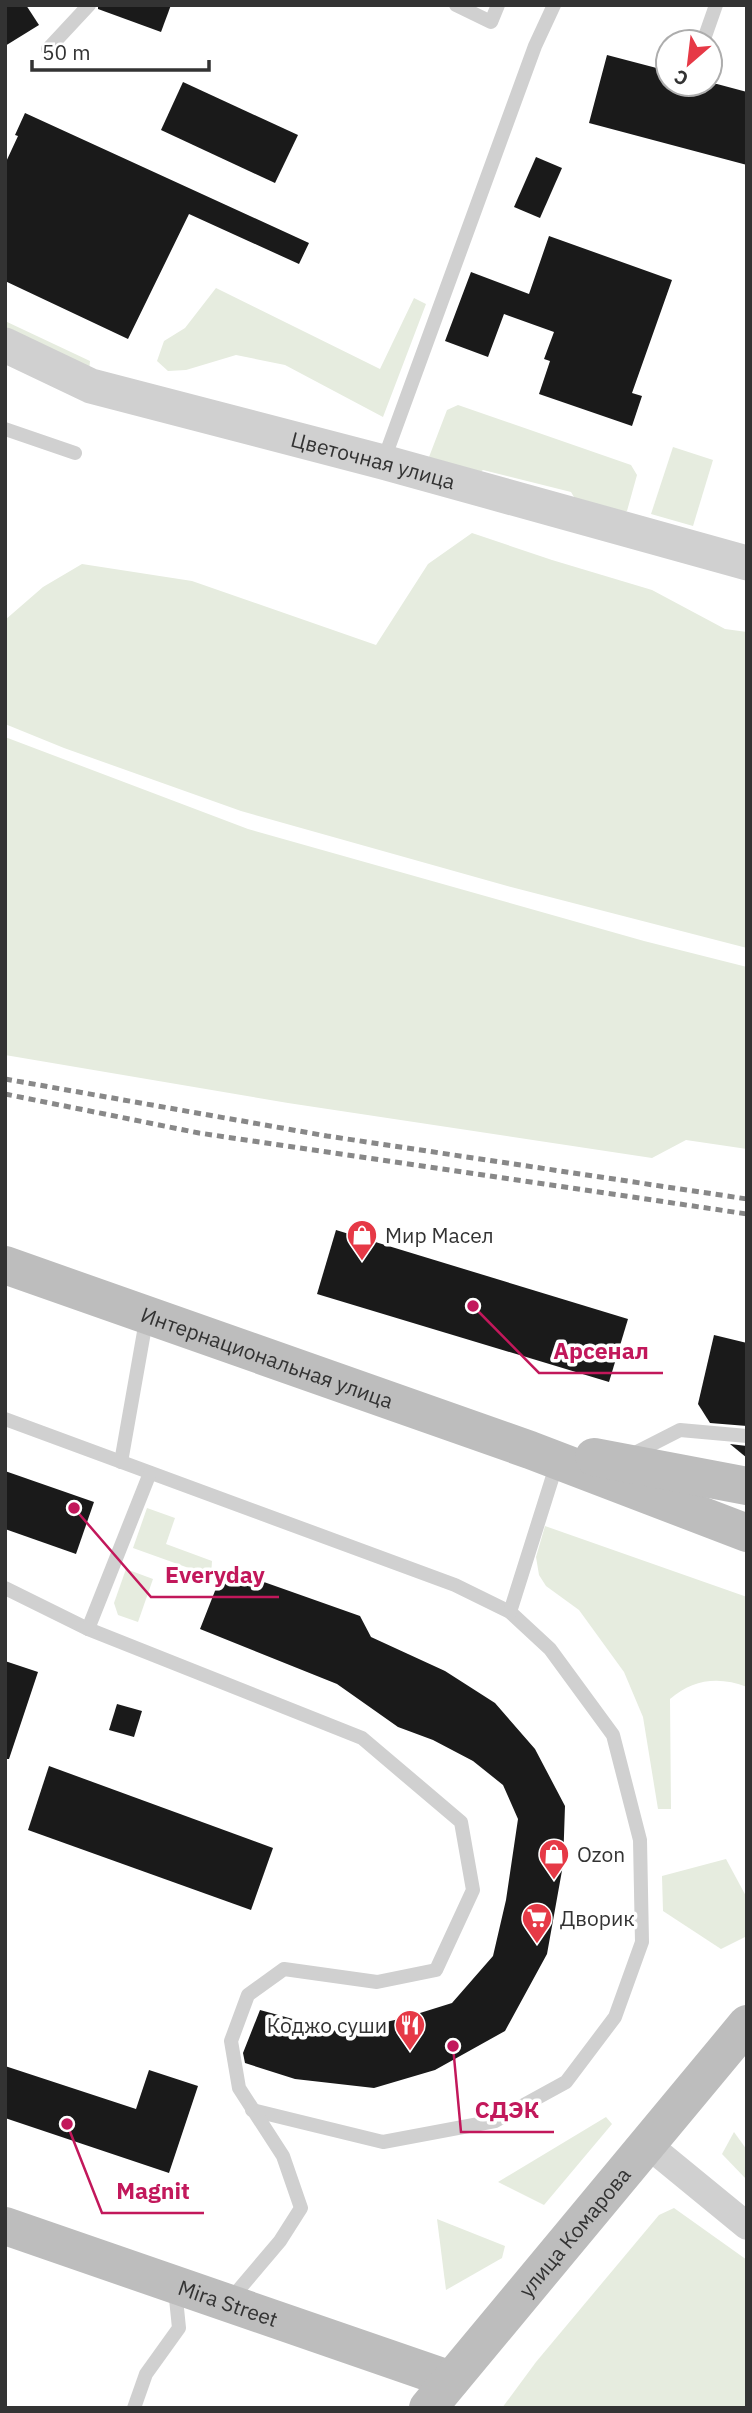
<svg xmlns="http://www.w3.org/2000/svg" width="752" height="2413" viewBox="0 0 752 2413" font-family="'IBM Plex Sans',sans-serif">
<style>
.green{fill:#e6ecdf}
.building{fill:#1a1a1a}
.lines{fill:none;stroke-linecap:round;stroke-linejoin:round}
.service{stroke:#d0d0d0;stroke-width:14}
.minor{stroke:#d0d0d0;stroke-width:28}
.tertiary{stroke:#d0d0d0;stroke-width:35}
.secondary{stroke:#bdbdbd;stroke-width:38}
.rail{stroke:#888;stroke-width:5;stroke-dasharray:7 5;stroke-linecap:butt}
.labels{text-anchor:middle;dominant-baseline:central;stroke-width:7;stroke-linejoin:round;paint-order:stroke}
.street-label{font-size:21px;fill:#333;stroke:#fff}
.poi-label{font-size:21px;fill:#333;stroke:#fff;text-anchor:start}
.leader{fill:none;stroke:#c2185b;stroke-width:2.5}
.callout-dot{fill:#c2185b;stroke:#fff;stroke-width:2.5}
.callout-label{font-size:23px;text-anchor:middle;font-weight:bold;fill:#c2185b;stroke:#fff;stroke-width:7;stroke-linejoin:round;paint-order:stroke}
</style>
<rect width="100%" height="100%" fill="#fff"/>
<!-- green -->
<g class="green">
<path d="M216 288 380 369 414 298 426 304 383 417 285 365 236 355 186 370 168 371 157 361 164 341 185 328Z"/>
<path d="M5 321 90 361 89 372 5 333Z"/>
<path d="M458 405 631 465 637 475 627 511 621 513 577 502 571 492 483 470 471 479 429 457 447 410Z"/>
<path d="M673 447 713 460 693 526 651 514Z"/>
<path d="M472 533 552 560 652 590 725 629 747 632V948L511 887 241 811 64 748 5 724V620L43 587 82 564 192 581 376 645 428 564Z"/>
<path d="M5 737 248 829 644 941 747 967V1149L686 1140 652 1158 288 1103 5 1055Z"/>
<path d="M147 1508 175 1518 166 1544 212 1561 211 1576 133 1548Z"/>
<path d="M545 1526 747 1597V1687C719 1676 693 1679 670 1699L671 1809H658L643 1717 624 1672 579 1610 546 1586 539 1575 536 1557Z"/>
<path d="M126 1569 153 1579 138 1622 118 1615 114 1603Z"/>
<path d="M726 1859 747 1898V1936L721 1949 663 1911 662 1876Z"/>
<path d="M606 2117 612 2124 544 2205 498 2182Z"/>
<path d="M734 2132 747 2150V2180L722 2154Z"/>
<path d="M674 2208 747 2260V2408H502L536 2362 659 2215Z"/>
<path d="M437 2219 505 2246 502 2258 446 2290Z"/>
</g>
<!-- building -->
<g class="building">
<path d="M5 5H26L39 25 5 46Z"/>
<path d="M98 5H171L161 32 98 9Z"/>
<path d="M607 55 668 71V84H717L747 92V165L589 123Z"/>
<path d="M183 82 298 135 275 183 161 130Z"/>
<path d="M25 113 309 243 299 264 189 214 128 339 5 281V164L18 136 15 135Z"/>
<path d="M536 157 562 168 540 218 514 207Z"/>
<path d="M549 236 672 280 632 393 642 396 632 426 539 394 550 361 544 359 554 332 504 314 488 357 445 341 471 272 529 294Z"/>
<path d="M336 1230 628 1319 609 1382 317 1294Z"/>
<path d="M714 1335 747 1343V1426L710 1423 698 1404Z"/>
<path d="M730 1444 747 1446V1458Z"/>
<path d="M5 1471 94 1502 76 1554 5 1529Z"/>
<path d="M224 1568 360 1616 371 1637 445 1671 495 1703 535 1749 565 1806 563 1865 547 1954 505 2031 435 2070 374 2088 295 2079 245 2063 243 2053 260 2010 340 2032 404 2018 452 2003 493 1956 506 1900 518 1819 503 1785 473 1761 433 1740 398 1727 337 1684 200 1629Z"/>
<path d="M5 1661 38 1672 9 1759H5Z"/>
<path d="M117 1704 142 1711 134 1737 109 1730Z"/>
<path d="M49 1766 273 1848 251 1910 28 1830Z"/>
<path d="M5 2066 136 2109 149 2070 198 2086 169 2173 5 2118Z"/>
</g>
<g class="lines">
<!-- service -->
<g class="service">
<path d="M456 5 491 22 498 5"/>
<path d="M703 42 716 5"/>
<path d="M48 49 89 5"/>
<path d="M5 429 75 453"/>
<path d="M383 462 535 46 554 5"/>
<path d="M5 1419 455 1585 510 1612 550 1649 613 1735 640 1840 642 1942 615 2017 566 2082 495 2121 383 2142 252 2110"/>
<path d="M629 1456 680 1430 747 1436"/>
<path d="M121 1462 147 1315"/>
<path d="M5 1588 88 1629 362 1738 461 1822 473 1890 436 1970 377 1982 284 1969 248 1995 231 2041 239 2088 283 2156 301 2208 280 2241 230 2300"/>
<path d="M510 1612 557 1463"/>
<path d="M88 1629 150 1473"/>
<path d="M134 2408 146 2374 179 2328 175 2289"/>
</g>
<!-- minor -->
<path class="minor" d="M647 2144 747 2226"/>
<!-- tertiary -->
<path class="tertiary" id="s1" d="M5 345 91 386 383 462 747 563"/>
<!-- secondary -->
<g class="secondary">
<path id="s2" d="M5 1265 530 1450 747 1533"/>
<path d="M594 1457 747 1486"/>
<path id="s3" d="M5 2226 451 2380"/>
<path id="s4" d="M428 2408 747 2024"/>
</g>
<!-- rail -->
<g class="rail">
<path d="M5 1079 327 1136 747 1199"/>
<path d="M5 1094 199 1133 747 1214"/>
</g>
</g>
<!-- icons -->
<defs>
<g id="shop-pin" transform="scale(1.575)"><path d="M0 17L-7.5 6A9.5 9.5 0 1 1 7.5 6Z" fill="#e63946" stroke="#fff"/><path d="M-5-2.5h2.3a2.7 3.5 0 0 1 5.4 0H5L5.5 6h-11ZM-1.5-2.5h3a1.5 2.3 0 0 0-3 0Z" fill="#fff"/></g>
<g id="supermarket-pin" transform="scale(1.575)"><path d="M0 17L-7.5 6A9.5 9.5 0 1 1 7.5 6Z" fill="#e63946" stroke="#fff"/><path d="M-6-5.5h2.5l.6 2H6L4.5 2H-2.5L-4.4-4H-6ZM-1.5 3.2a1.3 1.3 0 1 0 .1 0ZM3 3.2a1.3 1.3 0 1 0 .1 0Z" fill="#fff"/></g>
<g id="restaurant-pin" transform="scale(1.575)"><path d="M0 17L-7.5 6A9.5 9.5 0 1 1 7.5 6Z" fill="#e63946" stroke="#fff"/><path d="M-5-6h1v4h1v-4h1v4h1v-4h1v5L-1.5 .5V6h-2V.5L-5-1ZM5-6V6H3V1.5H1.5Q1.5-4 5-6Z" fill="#fff"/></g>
</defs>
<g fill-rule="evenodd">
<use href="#shop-pin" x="362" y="1235"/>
<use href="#shop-pin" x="554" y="1854"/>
<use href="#supermarket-pin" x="537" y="1918"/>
<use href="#restaurant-pin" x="410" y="2025"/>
</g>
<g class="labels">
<!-- street labels -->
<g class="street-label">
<text stroke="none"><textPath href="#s1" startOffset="387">Цветочная улица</textPath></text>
<text stroke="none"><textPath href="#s2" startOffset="278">Интернациональная улица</textPath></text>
<text stroke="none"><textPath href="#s4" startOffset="229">улица Комарова</textPath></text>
<text stroke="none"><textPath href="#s3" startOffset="236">Mira Street</textPath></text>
</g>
<!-- poi labels -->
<g class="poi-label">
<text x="385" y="1235">Мир Масел</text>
<text x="577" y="1854">Ozon</text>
<text x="560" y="1918">Дворик</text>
<text x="387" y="2025" text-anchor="end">Коджо суши</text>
</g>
</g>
<!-- callouts -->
<path class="leader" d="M473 1306L539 1373H663M74 1508L151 1597H279M453 2046L461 2132H554M67 2124L102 2213H204"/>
<g class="callout-dot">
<circle cx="473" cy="1306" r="7"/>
<circle cx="74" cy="1508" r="7"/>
<circle cx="453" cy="2046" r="7"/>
<circle cx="67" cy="2124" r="7"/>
</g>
<g class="callout-label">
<text x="601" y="1359">Арсенал</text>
<text x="215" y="1583">Everyday</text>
<text x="507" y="2118">СДЭК</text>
<text x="153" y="2199">Magnit</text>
</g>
<!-- border -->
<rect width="752" height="2413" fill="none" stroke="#333333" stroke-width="14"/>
<!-- north arrow -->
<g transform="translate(689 63) rotate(208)"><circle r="33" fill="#ffffff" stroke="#adadad" stroke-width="2"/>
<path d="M0-5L12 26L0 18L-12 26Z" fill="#e63946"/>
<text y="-10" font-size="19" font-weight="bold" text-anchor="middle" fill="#333333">С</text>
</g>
<!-- scale -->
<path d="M32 60v10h177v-10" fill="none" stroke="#333333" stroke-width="3.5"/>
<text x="42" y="60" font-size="21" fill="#333333" stroke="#ffffff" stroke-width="5" paint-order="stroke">50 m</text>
</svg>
